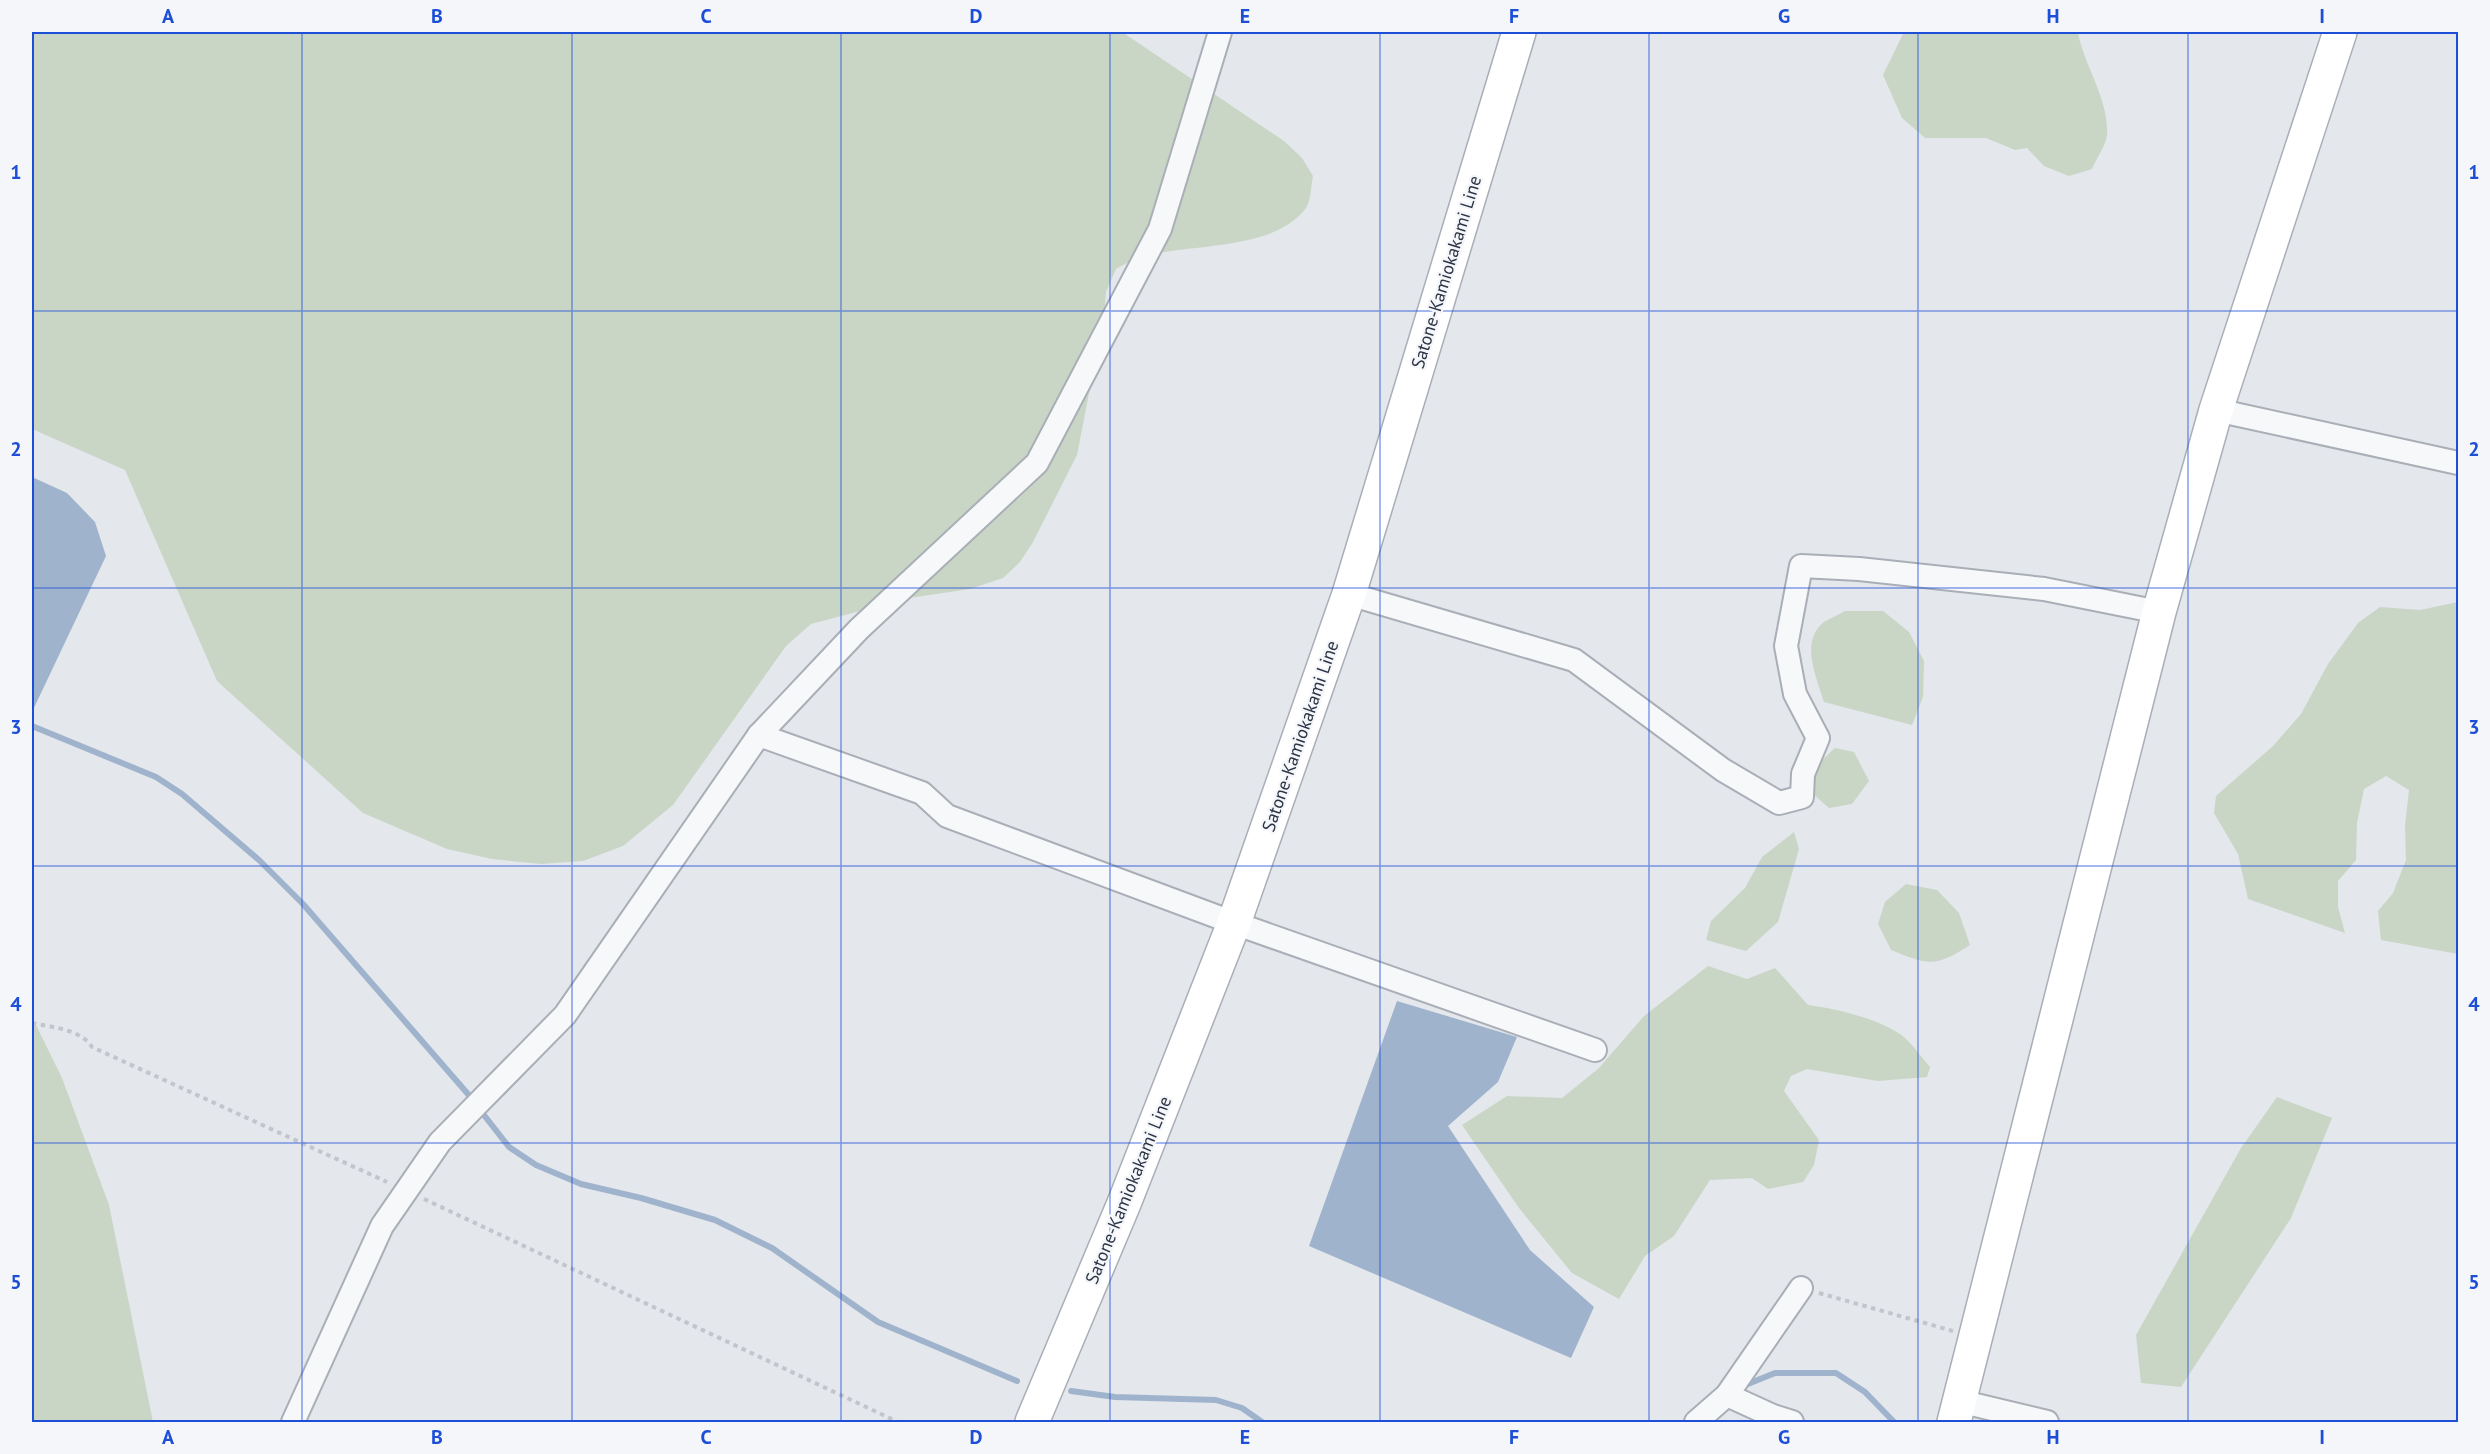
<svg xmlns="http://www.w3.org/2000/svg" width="2490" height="1454" viewBox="0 0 2490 1454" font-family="'PT Sans',sans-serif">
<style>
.green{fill:#c9d6c5}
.water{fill:#9fb4cc}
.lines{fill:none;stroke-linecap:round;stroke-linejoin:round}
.stream{stroke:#9fb4cc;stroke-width:6}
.street-casing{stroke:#a9aeb7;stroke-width:26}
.secondary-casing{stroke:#a9aeb7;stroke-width:36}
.path{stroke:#c2c5cb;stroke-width:4;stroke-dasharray:4.5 4.5;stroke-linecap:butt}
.street{stroke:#f7f8fa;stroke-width:22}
.secondary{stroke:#fff;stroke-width:33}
.grid{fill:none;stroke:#1d4ed8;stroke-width:1.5;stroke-opacity:0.55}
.labels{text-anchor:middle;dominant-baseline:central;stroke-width:4.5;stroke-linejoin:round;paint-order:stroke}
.street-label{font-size:18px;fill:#2b3445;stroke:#f4f6f9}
.neatline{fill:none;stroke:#1d4ed8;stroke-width:2}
.grid-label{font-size:20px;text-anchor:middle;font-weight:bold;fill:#1d4ed8}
</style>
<rect width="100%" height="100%" fill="#e4e7ec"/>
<!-- green -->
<g class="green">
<path d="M32 32H1122L1284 141 1302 158 1313 176C1311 185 1311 201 1306 208 1274 251 1193 243 1145 256 1135 258 1125 264 1116 269L1106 292 1104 316 1077 455 1033 542 1020 562 1003 578 970 589 909 598 811 624 786 646 673 805 623 846 583 861 541 864 492 859 447 849 363 813 217 681 125 470 32 429Z"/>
<path d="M1904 32H2078C2083 64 2109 98 2107 135 2106 145 2096 159 2092 169L2069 176 2044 166 2027 148 2015 150 1986 138H1925L1902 118 1883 75Z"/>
<path d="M2458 602V954L2381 940 2378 911 2393 893 2406 860 2405 826 2409 790 2386 776 2364 789 2357 823 2356 860 2338 881V907L2345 933 2248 899 2238 854 2214 813 2216 796 2273 746 2301 714 2328 664 2358 623 2380 607 2420 610Z"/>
<path d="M1845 611H1883L1909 632 1924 661 1923 697 1912 725 1824 702C1817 678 1799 641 1824 622 1830 618 1839 615 1845 611Z"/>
<path d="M1835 748 1854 752 1869 781 1852 804 1829 808 1812 793 1807 774Z"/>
<path d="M1794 832 1799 849 1778 922 1746 951 1706 940 1711 921 1745 888 1762 857Z"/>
<path d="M1906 884 1937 890 1959 913 1970 945C1935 968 1928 965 1891 950L1878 924 1885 902Z"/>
<path d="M1708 966 1747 979 1775 968 1808 1005C1837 1009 1882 1019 1905 1038 1914 1046 1922 1058 1930 1067L1927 1077 1878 1081 1807 1069 1791 1076 1784 1091 1819 1140 1814 1165 1803 1182 1768 1189 1752 1178 1710 1180 1674 1236 1645 1256 1619 1299 1572 1273 1519 1208 1462 1125 1507 1096 1562 1098 1599 1068 1644 1016Z"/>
<path d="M32 1017 62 1078 109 1205 153 1422H32Z"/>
<path d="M2277 1097 2332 1118 2291 1218 2181 1387 2141 1383 2136 1335 2241 1148Z"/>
</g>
<!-- water -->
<g class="water">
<path d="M32 477 67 493 95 522 106 556 32 712Z"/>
<path d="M1397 1001 1517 1037 1498 1082 1448 1126 1530 1250 1594 1307 1571 1358 1309 1246Z"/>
</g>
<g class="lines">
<!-- stream -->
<g class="stream">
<path d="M32 726 156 777 182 794 259 860 303 904 474 1101"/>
<path d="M480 1110 509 1147 536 1165 581 1184 641 1198 715 1220 772 1248 878 1322 1017 1381"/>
<path d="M1743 1386 1775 1373H1836L1865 1392 1894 1422"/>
<path d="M1071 1391 1115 1397 1216 1400 1242 1408 1262 1422"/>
</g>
<!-- street casing -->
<g class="street-casing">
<g id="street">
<path d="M2216 410 2458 463"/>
<path d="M1349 594 1574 660 1723 770 1779 803 1802 797 1803 774 1818 738 1795 694 1786 646 1801 566 1859 569 2044 589 2159 612"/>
<path d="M759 735 922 793 947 816 1234 923 1595 1050"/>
<path d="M1727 1395 1773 1416 1792 1422"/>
<path d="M1959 1401 2047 1422"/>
<path d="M293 1422 382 1226 440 1142 565 1015 759 735 859 629 1037 463 1160 229 1220 32"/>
<path d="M1696 1422 1727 1395 1801 1288"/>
</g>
</g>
<!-- secondary casing -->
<g class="secondary-casing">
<g id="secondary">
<path d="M1032 1422 1125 1201 1234 923 1349 594 1519 32"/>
<path d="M1954 1422 2159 612 2216 410 2340 32"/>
</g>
</g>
<!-- path -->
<g class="path">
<path d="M32 1023C50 1027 81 1029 92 1047L387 1182"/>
<path d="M424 1199 898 1422"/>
<path d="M1819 1293 1953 1331"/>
</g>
<!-- street -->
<use href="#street" class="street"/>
<!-- secondary -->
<use href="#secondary" class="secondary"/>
</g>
<!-- grid -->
<path class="grid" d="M302 32V1422M572 32V1422M841 32V1422M1110 32V1422M1380 32V1422M1649 32V1422M1918 32V1422M2188 32V1422M32 311H2458M32 588H2458M32 866H2458M32 1143H2458"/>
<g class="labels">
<!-- street labels -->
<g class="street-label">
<text transform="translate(1446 272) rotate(-73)">Satone-Kamiokakami Line</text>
<text transform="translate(1300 736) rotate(-71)">Satone-Kamiokakami Line</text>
<text transform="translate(1128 1190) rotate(-68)">Satone-Kamiokakami Line</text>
</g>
</g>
<!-- border -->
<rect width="2490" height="1454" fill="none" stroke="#f4f6f9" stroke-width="66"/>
<rect x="33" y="33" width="2424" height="1388" class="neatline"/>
<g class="grid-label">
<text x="168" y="23">A</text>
<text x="437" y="23">B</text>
<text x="706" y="23">C</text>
<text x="976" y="23">D</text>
<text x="1245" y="23">E</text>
<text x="1514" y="23">F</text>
<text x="1784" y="23">G</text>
<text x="2053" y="23">H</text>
<text x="2322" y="23">I</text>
<text x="16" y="179">1</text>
<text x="2474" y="179">1</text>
<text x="16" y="456">2</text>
<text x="2474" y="456">2</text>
<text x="16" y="734">3</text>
<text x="2474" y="734">3</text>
<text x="16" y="1011">4</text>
<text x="2474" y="1011">4</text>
<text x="16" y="1289">5</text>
<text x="2474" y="1289">5</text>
<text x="168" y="1444">A</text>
<text x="437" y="1444">B</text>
<text x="706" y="1444">C</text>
<text x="976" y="1444">D</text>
<text x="1245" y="1444">E</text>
<text x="1514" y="1444">F</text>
<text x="1784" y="1444">G</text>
<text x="2053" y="1444">H</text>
<text x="2322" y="1444">I</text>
</g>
</svg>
